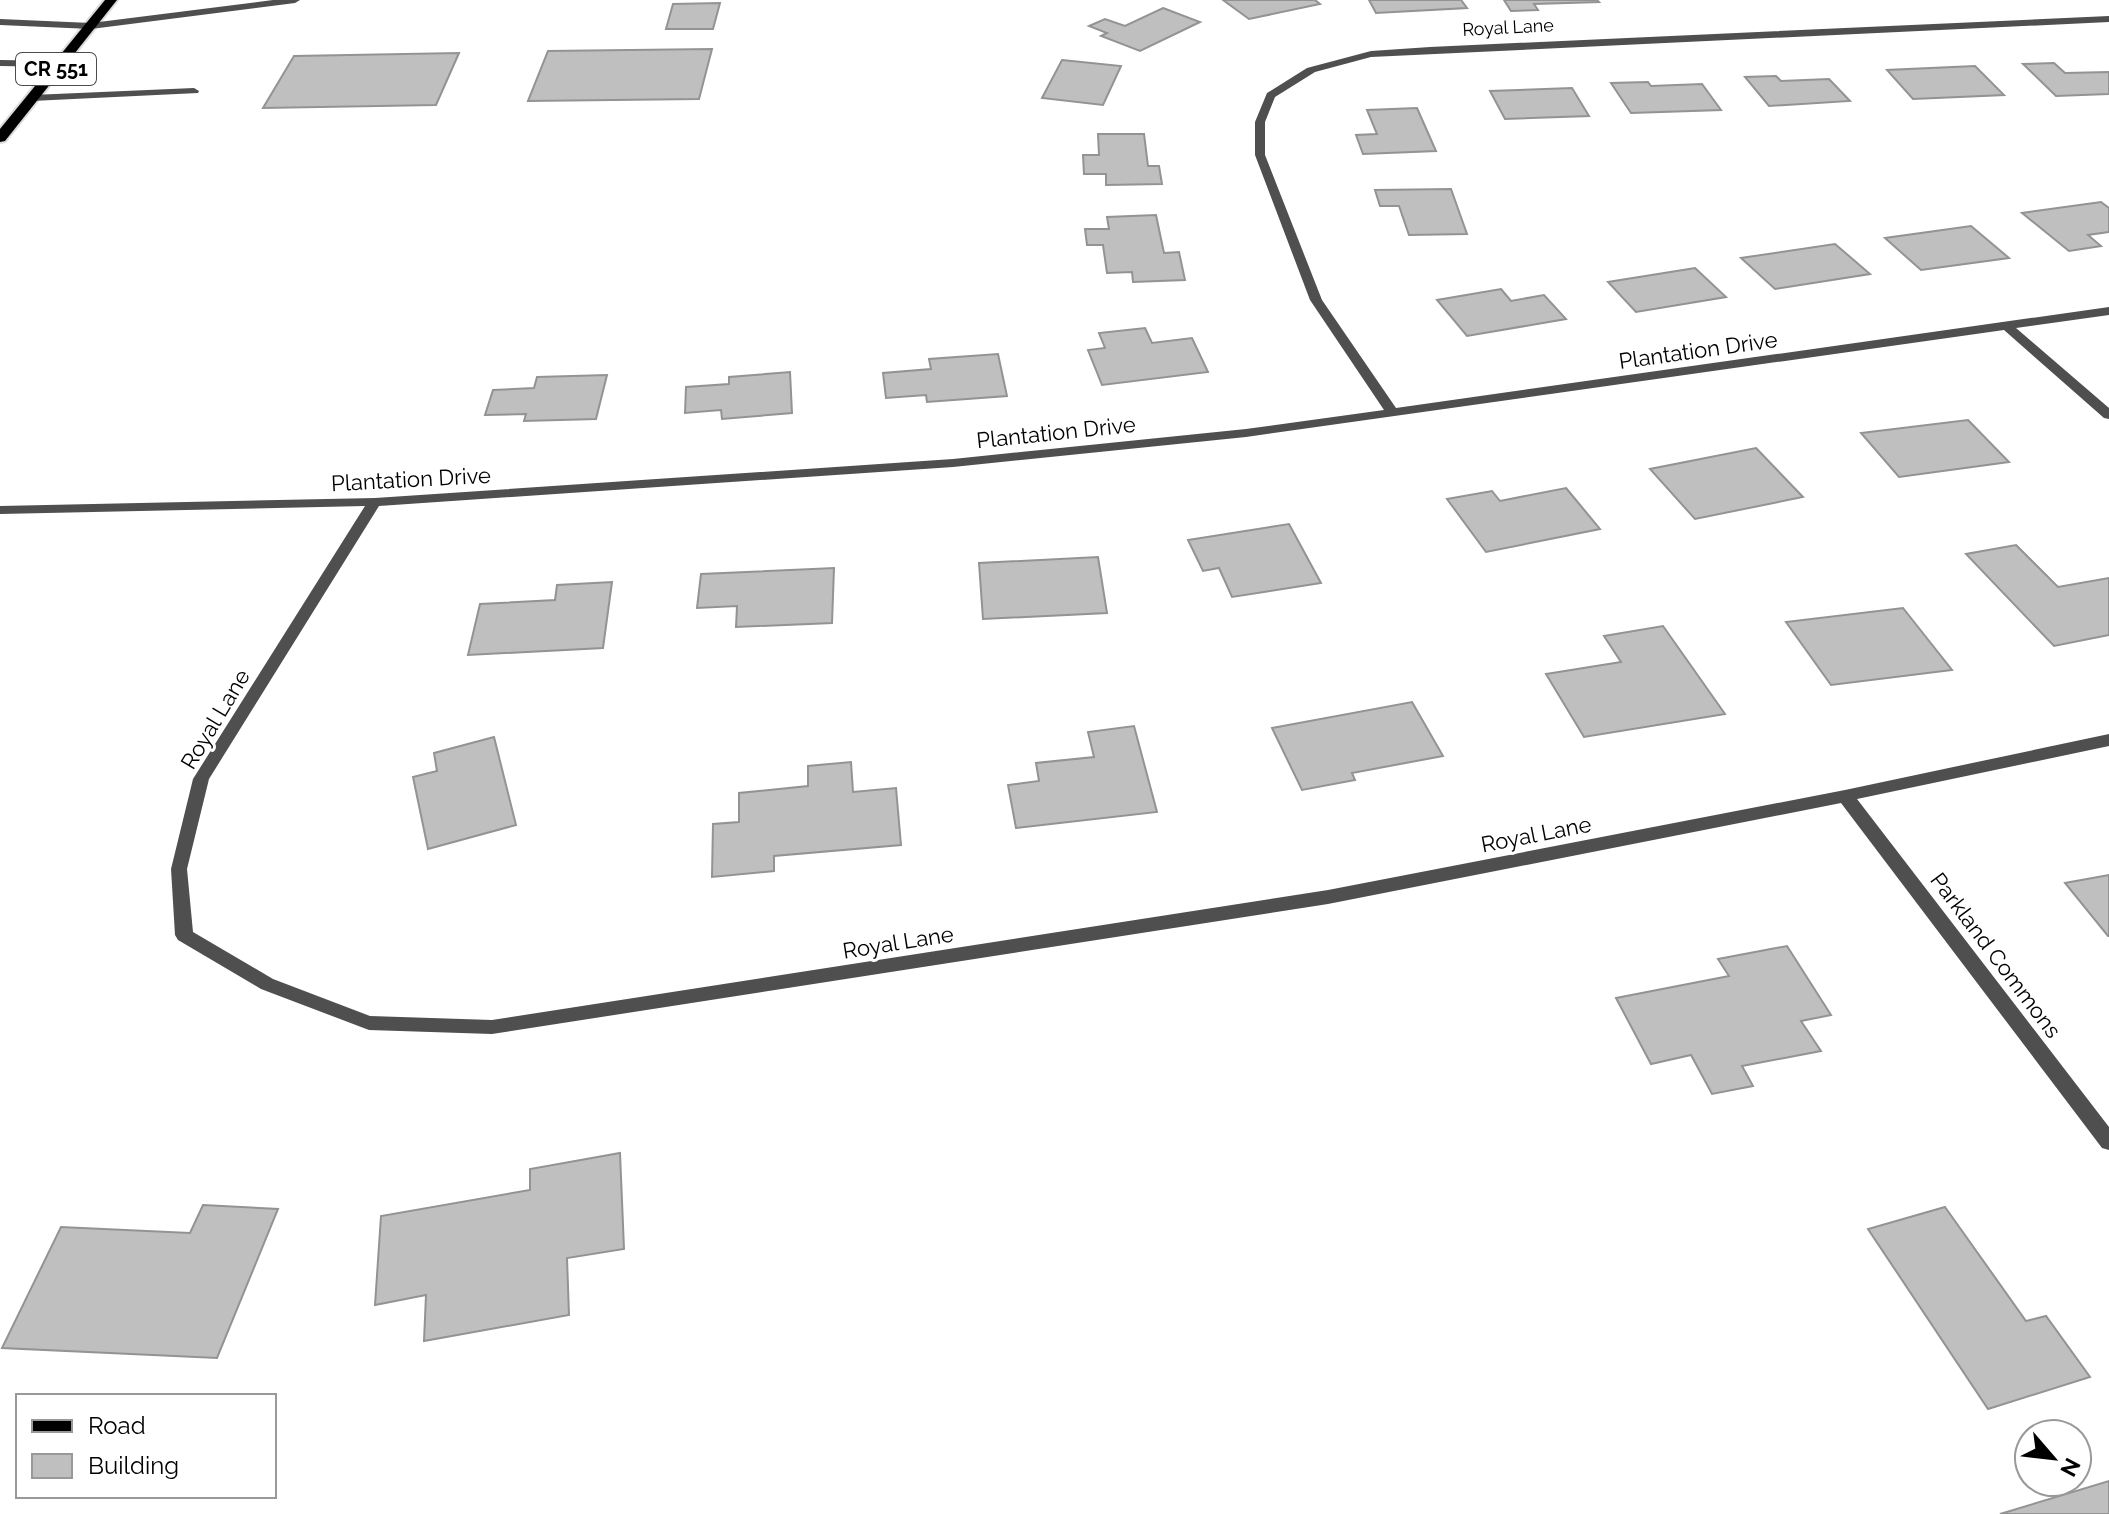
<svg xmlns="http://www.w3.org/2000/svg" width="2109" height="1514" viewBox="0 0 2109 1514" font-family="Raleway,sans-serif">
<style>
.building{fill:#bfbfbf;stroke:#939393;stroke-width:2}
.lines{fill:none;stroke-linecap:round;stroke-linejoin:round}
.primary-casing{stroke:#dbdbdb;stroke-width:4}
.lane{fill:#4f4f4f;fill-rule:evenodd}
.street{fill:#4f4f4f;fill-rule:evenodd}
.primary{fill:#000;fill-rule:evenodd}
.labels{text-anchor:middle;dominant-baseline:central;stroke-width:6;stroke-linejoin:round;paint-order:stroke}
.far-street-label{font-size:18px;fill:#000;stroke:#fff}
.shield{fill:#fff;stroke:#4c4c4c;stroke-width:2}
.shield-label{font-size:20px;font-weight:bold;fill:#000}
.street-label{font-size:22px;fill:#000;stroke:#fff}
</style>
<rect width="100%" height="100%" fill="#fff"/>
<!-- building -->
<g class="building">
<path d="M1223 0H1315L1320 4 1249 19Z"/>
<path d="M1369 0H1461L1467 8 1376 13Z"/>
<path d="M1504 0H1597L1599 2 1534 4 1538 10 1511 11Z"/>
<path d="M720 3 713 29H666L673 4Z"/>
<path d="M1163 8 1200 22 1140 51 1101 36 1107 33 1089 26 1105 19 1125 26Z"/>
<path d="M712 49 699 99 528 101 548 51Z"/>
<path d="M459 53 436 105 263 108 294 56Z"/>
<path d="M1062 60 1121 66 1103 105 1042 98Z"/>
<path d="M2054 63 2065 73 2109 72V94L2056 96 2023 64Z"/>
<path d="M1975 66 2004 95 1913 99 1887 70Z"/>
<path d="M1776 76 1781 81 1829 79 1850 101 1769 106 1745 77Z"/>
<path d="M1648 82 1651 86 1702 84 1721 110 1631 113 1611 83Z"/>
<path d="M1572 88 1589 116 1505 119 1490 91Z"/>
<path d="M1417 108 1436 151 1363 154 1356 135 1377 134 1367 110Z"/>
<path d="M1098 134H1144L1148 166H1159L1162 184 1106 185V174H1084L1083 155H1099Z"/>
<path d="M1451 189 1467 234 1409 235 1399 206H1380L1375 190Z"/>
<path d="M2101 202 2109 208V232L2088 235 2101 246 2069 251 2022 213Z"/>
<path d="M1156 215 1164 253 1179 252 1185 280 1133 282 1132 272 1107 273 1103 245H1087L1085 229H1109L1107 217Z"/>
<path d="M1971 226 2009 258 1921 270 1885 238Z"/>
<path d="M1835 244 1870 274 1775 289 1741 258Z"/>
<path d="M1695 268 1726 297 1636 312 1608 282Z"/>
<path d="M1501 289 1511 301 1544 295 1566 319 1467 336 1437 300Z"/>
<path d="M1145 328 1152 343 1192 338 1208 372 1102 385 1088 350 1105 348 1099 333Z"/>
<path d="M998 354 1007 396 927 402 926 395 886 398 883 373 931 369 929 359Z"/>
<path d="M790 372 792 413 722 419 721 410 685 413 686 387 729 384V377Z"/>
<path d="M607 375 596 419 524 421 526 414 485 415 493 390 534 388 537 377Z"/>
<path d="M1968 420 2009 462 1899 477 1861 433Z"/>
<path d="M1756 448 1803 497 1695 519 1650 469Z"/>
<path d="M1566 488 1600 529 1486 552 1447 499 1492 491 1500 501Z"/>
<path d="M1289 524 1321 583 1232 597 1219 568 1203 571 1188 540Z"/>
<path d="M2016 545 2058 587 2109 578V635L2054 646 1966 554Z"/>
<path d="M1098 557 1107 613 983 619 979 563Z"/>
<path d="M834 568 832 623 736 627 737 606 697 608 701 574Z"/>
<path d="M612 582 603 648 468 655 480 604 555 600 557 585Z"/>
<path d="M1903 608 1952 670 1831 685 1786 622Z"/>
<path d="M1663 626 1725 714 1584 737 1546 674 1621 662 1604 636Z"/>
<path d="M1412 702 1443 756 1352 773 1355 780 1302 790 1272 728Z"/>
<path d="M1134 726 1157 812 1016 828 1008 785 1039 781 1036 763 1094 757 1088 732Z"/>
<path d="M494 737 516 825 428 849 413 777 437 771 434 753Z"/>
<path d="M851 762 853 792 896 788 901 845 774 856V871L712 877 713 824 739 822V793L808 786V766Z"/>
<path d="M2109 875V936H2108L2065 883Z"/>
<path d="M1787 946 1831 1015 1801 1021 1821 1051 1742 1066 1753 1086 1712 1094 1691 1055 1651 1064 1616 998 1729 976 1718 959Z"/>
<path d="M620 1153 624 1249 567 1258 569 1315 424 1341 426 1295 375 1305 381 1216 530 1190V1169Z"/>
<path d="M203 1205 278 1209 217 1358 2 1348 61 1227 190 1233Z"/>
<path d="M1945 1207 2026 1321 2046 1316 2090 1377 1988 1409 1868 1229Z"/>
<path d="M2109 1481V1514H2000Z"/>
</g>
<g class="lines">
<!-- primary casing -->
<g class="primary-casing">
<path id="primary" d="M105 0H117L5 141 0 142V129Z"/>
</g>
<!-- lane -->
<g class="lane">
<path d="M0 19 91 23 96 26 91 29 0 25Z"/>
<path d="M0 60 60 61 65 64 60 67 0 66Z"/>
<path d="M194 88 199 91 198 93 32 101 27 98 32 95Z"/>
</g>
<!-- street -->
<g class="street">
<path d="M273 0H300L295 3 91 29 86 26 91 23Z"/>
<path d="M2109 16V22L1371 57 1315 72 1275 97 1265 122V155L1322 300 1396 408 2109 307V315L2016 328 2109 408V419L2104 418 2004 330 1246 437 953 467 379 506 209 779 187 869 193 932 273 979 370 1016 492 1020 1328 890 1845 790 2109 734V746L1857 799 2109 1127V1150L2102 1148 1841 803 1328 904 492 1034 369 1030 261 989 178 940 175 935 171 869 193 779 365 506 0 514V506L375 498 953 459 1246 429 1384 410 1310 300 1255 155V122L1267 93 1307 68 1371 51 1430 47Z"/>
</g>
<!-- primary -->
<use href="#primary" class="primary"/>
</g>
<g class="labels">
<!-- far-street labels -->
<g class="far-street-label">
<text transform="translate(1508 27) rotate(-3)">Royal Lane</text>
</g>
<!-- shield labels -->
<rect class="shield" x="16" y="53" width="80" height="32" rx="6"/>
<g class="shield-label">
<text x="56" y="69">CR 551</text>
</g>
<!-- street labels -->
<g class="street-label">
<text transform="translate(1698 350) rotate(-8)">Plantation Drive</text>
<text transform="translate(1056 432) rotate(-6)">Plantation Drive</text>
<text transform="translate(411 479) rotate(-3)">Plantation Drive</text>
<text transform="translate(215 719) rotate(-59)">Royal Lane</text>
<text transform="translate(1536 834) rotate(-11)">Royal Lane</text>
<text transform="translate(898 942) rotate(-9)">Royal Lane</text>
<text transform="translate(1996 955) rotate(53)">Parkland Commons</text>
</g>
</g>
<!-- legend -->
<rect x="16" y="1394" width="260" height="104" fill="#ffffff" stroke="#999999" stroke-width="2"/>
<rect x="32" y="1420" width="40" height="12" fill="#000000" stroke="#999999" stroke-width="2"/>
<text x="88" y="1434" font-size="24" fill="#000000">Road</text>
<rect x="32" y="1454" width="40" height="24" fill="#bfbfbf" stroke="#999999" stroke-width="2"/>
<text x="88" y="1474" font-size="24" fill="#000000">Building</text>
<!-- north arrow -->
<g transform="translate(2053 1458) rotate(118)"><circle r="38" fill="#ffffff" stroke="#999999" stroke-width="2"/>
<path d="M0-6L14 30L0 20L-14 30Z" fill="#000000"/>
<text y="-12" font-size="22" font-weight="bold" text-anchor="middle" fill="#000000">N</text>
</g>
</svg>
